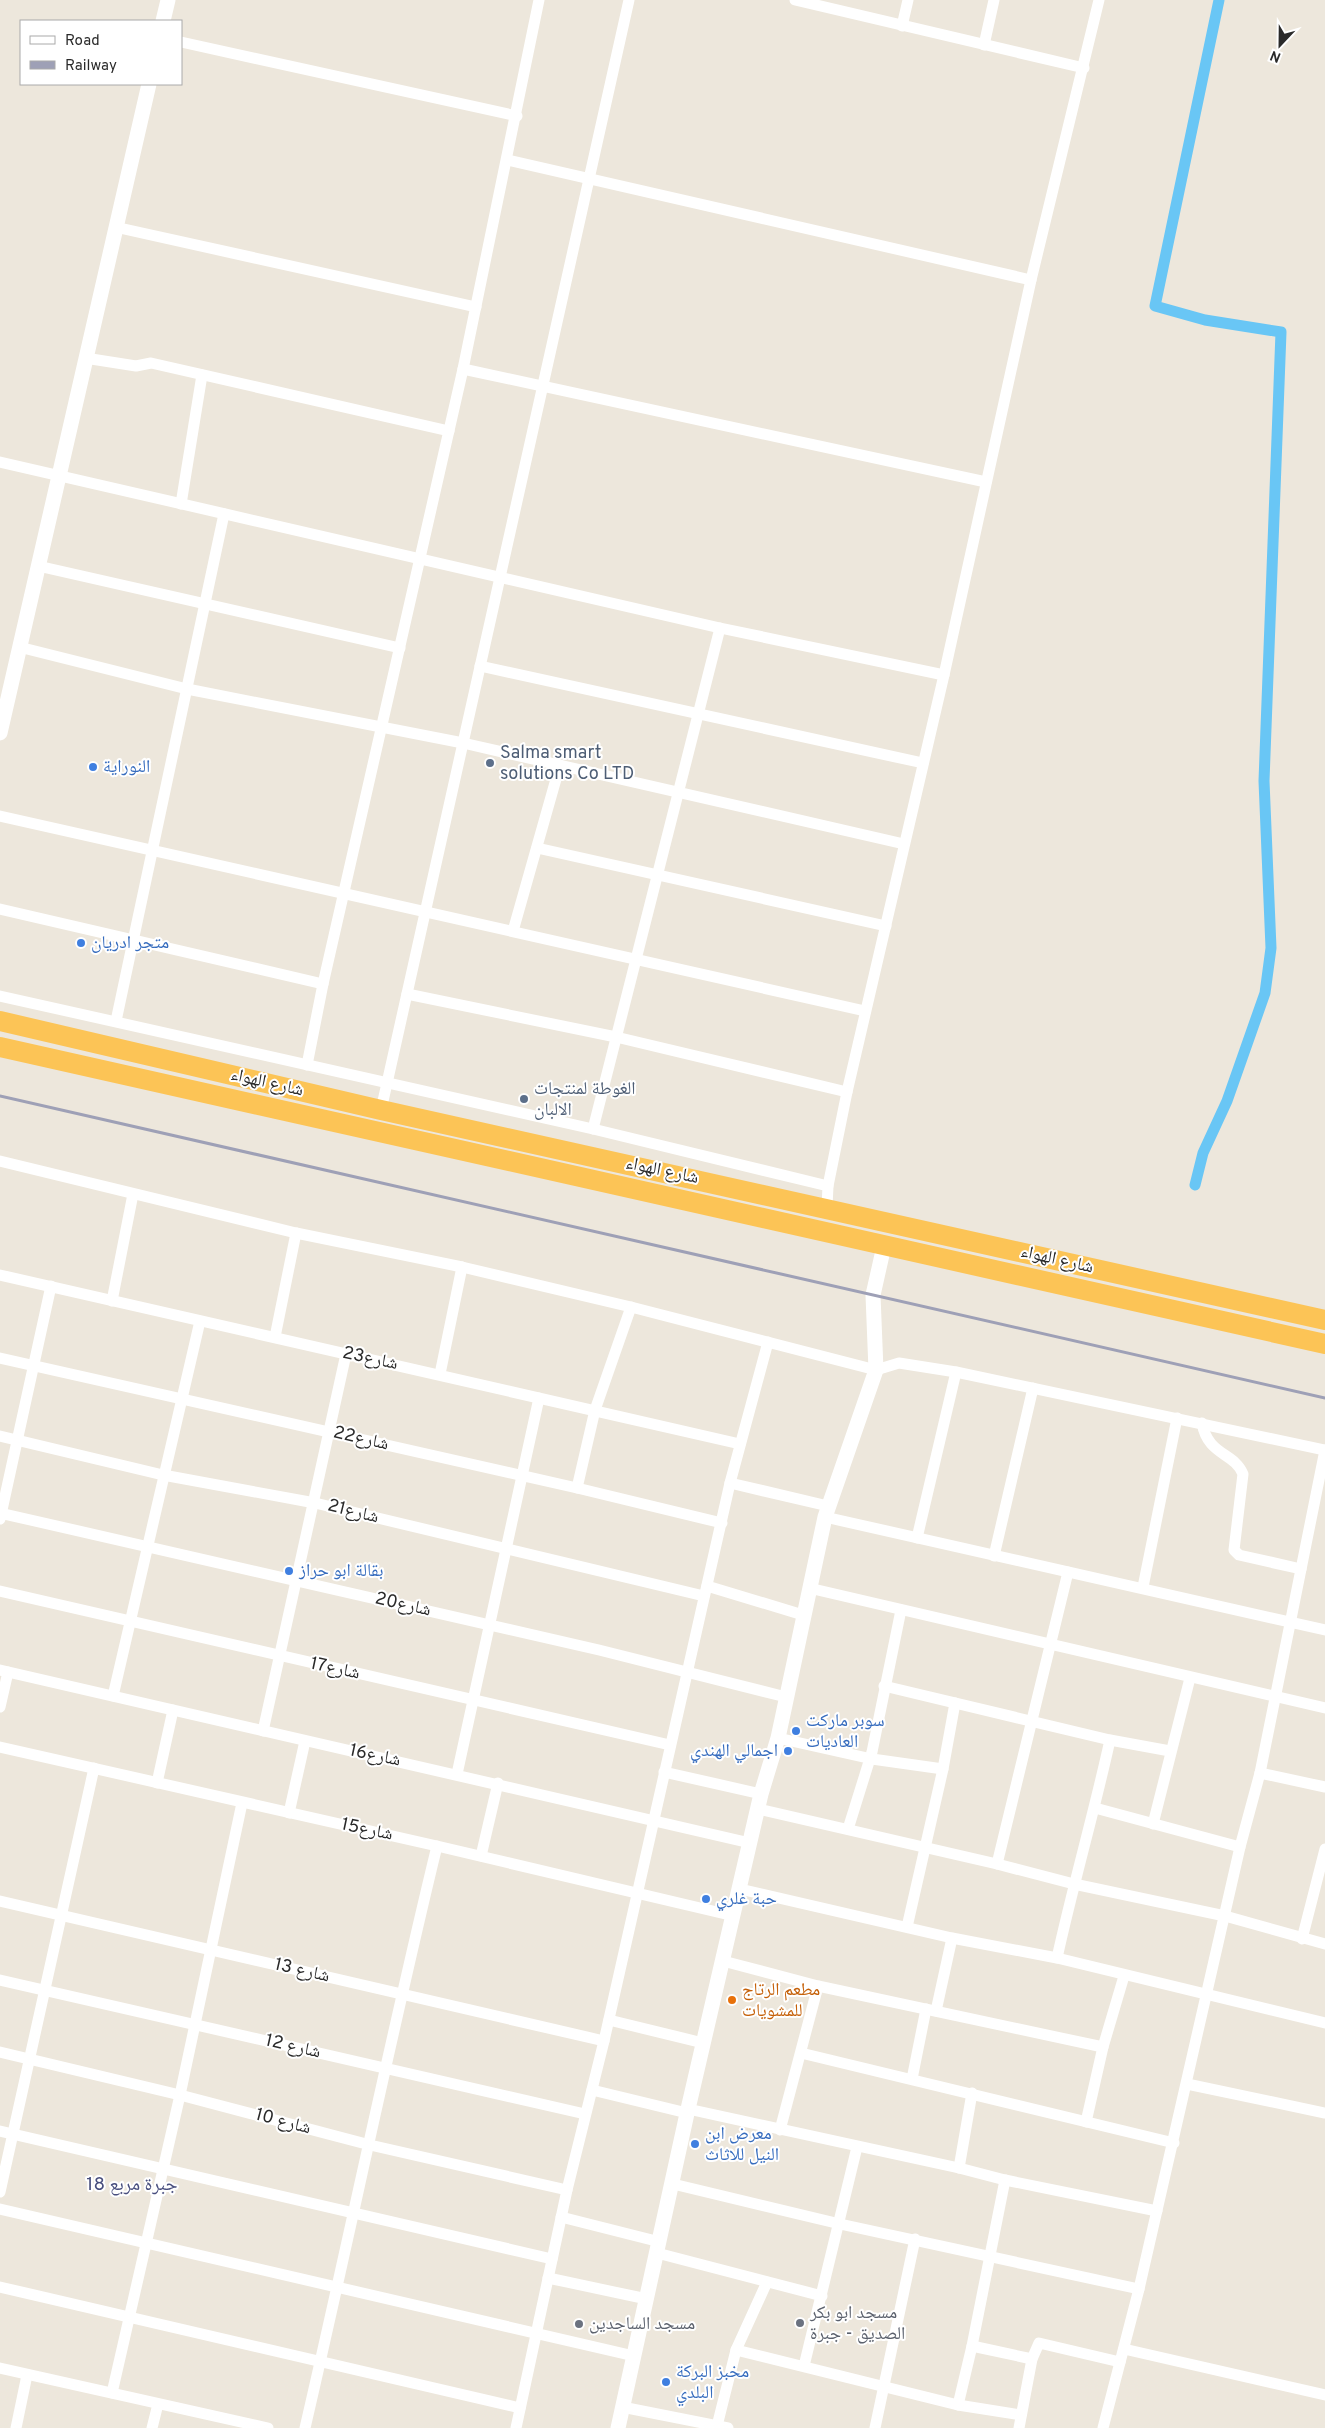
<svg xmlns="http://www.w3.org/2000/svg" width="1325" height="2428" viewBox="0 0 1325 2428" font-family="Overpass,'Noto Naskh Arabic',sans-serif">
<style>
.lines{fill:none;stroke-linecap:round;stroke-linejoin:round}
.canal{stroke:#69c6f5;stroke-width:11}
.minor{stroke:#fff;stroke-width:11}
.tertiary{stroke:#fff;stroke-width:15}
.trunk{stroke:#fcc456;stroke-width:20}
.rail{stroke:#9ea0b6;stroke-width:3}
.service-dot{fill:#5c6f8a;stroke:#fff;stroke-width:2}
.shop-dot{fill:#3f7fe0;stroke:#fff;stroke-width:2}
.food-dot{fill:#e8710a;stroke:#fff;stroke-width:2}
.worship-dot{fill:#6b7280;stroke:#fff;stroke-width:2}
.labels{text-anchor:middle;dominant-baseline:central;stroke-width:4;stroke-linejoin:round;paint-order:stroke}
.service-label{font-size:18px;fill:#4e5e75;stroke:#fff;text-anchor:start}
.shop-label{font-size:18px;fill:#366cbe;stroke:#fff;text-anchor:start}
.street-label{font-size:18px;fill:#2a2a2a;stroke:#fff}
.food-label{font-size:18px;fill:#c56008;stroke:#fff;text-anchor:start}
.worship-label{font-size:18px;fill:#5b616d;stroke:#fff;text-anchor:start}
.neighbourhood-label{font-size:19px;fill:#484e7e;stroke:#fff}
</style>
<rect width="100%" height="100%" fill="#ede7dc"/>
<g class="lines">
<!-- canal -->
<path class="canal" d="M1195 1185 1203 1153 1227 1101 1265 993 1271 948 1264 781 1281 332 1205 320 1155 306 1219 0"/>
<!-- minor -->
<g class="minor">
<path d="M795 0 1084 68"/>
<path d="M902 26 908 0"/>
<path d="M181 42 517 116"/>
<path d="M984 45 994 0"/>
<path d="M508 160 1031 280"/>
<path d="M115 227 476 307"/>
<path d="M85 358 136 366 151 363 449 431"/>
<path d="M463 369 986 482"/>
<path d="M0 462 720 628 944 675"/>
<path d="M181 504 202 375"/>
<path d="M38 566 400 648"/>
<path d="M19 647 187 689 463 743 904 844"/>
<path d="M480 666 923 763"/>
<path d="M0 816 865 1011"/>
<path d="M537 848 886 926"/>
<path d="M0 909 323 984"/>
<path d="M513 931 560 765"/>
<path d="M407 994 616 1037 847 1092"/>
<path d="M0 996 593 1129 828 1186"/>
<path d="M116 1021 224 514"/>
<path d="M307 1065 323 984 463 369 539 0"/>
<path d="M381 1110 629 0"/>
<path d="M593 1129 720 628"/>
<path d="M0 1161 296 1233 462 1267 631 1307 876 1370 899 1363 956 1372 1325 1450"/>
<path d="M827 1207 828 1186 847 1092 944 675 1031 280 1099 0"/>
<path d="M0 1275 740 1444"/>
<path d="M112 1301 133 1194"/>
<path d="M275 1337 296 1233"/>
<path d="M0 1358 577 1488 722 1523"/>
<path d="M440 1374 462 1267"/>
<path d="M1202 1423C1208 1456 1234 1452 1243 1474L1234 1550 1239 1555 1301 1569"/>
<path d="M0 1436 163 1475 315 1503 704 1596"/>
<path d="M730 1483 828 1506"/>
<path d="M577 1488 595 1410 631 1307"/>
<path d="M0 1513 599 1650 786 1697"/>
<path d="M825 1517 1325 1630"/>
<path d="M0 1519 51 1286"/>
<path d="M917 1538 956 1372"/>
<path d="M994 1556 1033 1388"/>
<path d="M707 1586 803 1615"/>
<path d="M1143 1587 1177 1418"/>
<path d="M809 1588 1325 1708"/>
<path d="M0 1591 670 1745"/>
<path d="M0 1670 750 1843"/>
<path d="M884 1686 1110 1740 1170 1751"/>
<path d="M113 1696 200 1321"/>
<path d="M0 1707 8 1672"/>
<path d="M263 1731 346 1354"/>
<path d="M778 1738 872 1759 943 1769"/>
<path d="M0 1747 437 1846 734 1916"/>
<path d="M664 1772 761 1794"/>
<path d="M1260 1773 1325 1787"/>
<path d="M457 1774 539 1398"/>
<path d="M157 1783 173 1710"/>
<path d="M1095 1808 1240 1847"/>
<path d="M758 1809 997 1864 1074 1884 1225 1916 1325 1944"/>
<path d="M289 1813 305 1741"/>
<path d="M1153 1824 1190 1678"/>
<path d="M848 1829 872 1752 901 1610"/>
<path d="M481 1856 498 1783"/>
<path d="M997 1864 1068 1572"/>
<path d="M740 1889 952 1938 1057 1958 1325 2023"/>
<path d="M0 1901 604 2041"/>
<path d="M907 1927 943 1769 955 1703"/>
<path d="M1302 1939 1325 1849"/>
<path d="M1057 1958C1073 1885 1094 1813 1110 1740"/>
<path d="M723 1961 818 1986 1103 2047"/>
<path d="M0 1980 585 2114"/>
<path d="M936 2011 952 1938"/>
<path d="M609 2020 703 2043"/>
<path d="M0 2052 180 2095 370 2145 567 2190"/>
<path d="M801 2053 1174 2143"/>
<path d="M912 2079 926 2009"/>
<path d="M1187 2084 1325 2113"/>
<path d="M592 2090 687 2113"/>
<path d="M688 2109 959 2168 1005 2180 1157 2211"/>
<path d="M1086 2122 1103 2047 1124 1976"/>
<path d="M780 2130 818 1986"/>
<path d="M0 2131 552 2259"/>
<path d="M959 2168 972 2093"/>
<path d="M673 2184 840 2224 1139 2289"/>
<path d="M0 2192 94 1768"/>
<path d="M0 2209 634 2356"/>
<path d="M561 2217 660 2242"/>
<path d="M657 2253 822 2296"/>
<path d="M548 2278 647 2299"/>
<path d="M0 2287 520 2408"/>
<path d="M972 2346 1032 2359"/>
<path d="M1124 2349 1325 2395"/>
<path d="M736 2350 958 2405 1021 2415"/>
<path d="M804 2366 857 2147"/>
<path d="M0 2368 268 2428"/>
<path d="M112 2393 180 2095 242 1803"/>
<path d="M958 2405 972 2346 1005 2180"/>
<path d="M622 2407 728 2428"/>
<path d="M717 2426 736 2350 767 2282"/>
<path d="M16 2428 27 2375"/>
<path d="M152 2428 158 2404"/>
<path d="M305 2428C350 2234 390 2039 437 1846"/>
<path d="M516 2428 567 2190 604 2041 730 1483 768 1342"/>
<path d="M875 2428 915 2239"/>
<path d="M1019 2428 1032 2359 1039 2343 1120 2362"/>
<path d="M1103 2428 1139 2289 1240 1847 1260 1773 1325 1450"/>
</g>
<!-- tertiary -->
<g class="tertiary">
<path d="M163 21 168 0"/>
<path d="M0 733 149 84"/>
<path d="M618 2428 688 2109 761 1794 778 1738 825 1517 876 1370 873 1295 884 1246"/>
</g>
<!-- trunk -->
<g class="trunk">
<path d="M0 1021 381 1110 1325 1320"/>
<path d="M0 1047 1325 1344"/>
</g>
<!-- rail -->
<path class="rail" d="M0 1096 1325 1398"/>
</g>
<!-- markers -->
<g class="service-dot">
<circle cx="490" cy="763" r="5"/>
<circle cx="524" cy="1099" r="5"/>
</g>
<g class="shop-dot">
<circle cx="93" cy="767" r="5"/>
<circle cx="81" cy="943" r="5"/>
<circle cx="289" cy="1571" r="5"/>
<circle cx="796" cy="1731" r="5"/>
<circle cx="788" cy="1751" r="5"/>
<circle cx="706" cy="1899" r="5"/>
<circle cx="695" cy="2144" r="5"/>
<circle cx="666" cy="2382" r="5"/>
</g>
<circle class="food-dot" cx="732" cy="2000" r="5"/>
<g class="worship-dot">
<circle cx="800" cy="2323" r="5"/>
<circle cx="579" cy="2324" r="5"/>
</g>
<g class="labels">
<!-- service labels -->
<g class="service-label">
<text x="500" y="753">Salma smart<tspan x="500" dy="21">solutions Co LTD</tspan></text>
<text x="534" y="1089">الغوطة لمنتجات<tspan x="534" dy="21">الالبان</tspan></text>
</g>
<!-- shop labels -->
<g class="shop-label">
<text x="103" y="767">النوراية</text>
<text x="91" y="943">متجر ادريان</text>
<text x="299" y="1571">بقالة ابو حراز</text>
<text x="806" y="1721">سوبر ماركت<tspan x="806" dy="21">العاديات</tspan></text>
<text x="778" y="1751" text-anchor="end">اجمالي الهندي</text>
<text x="716" y="1899">حبة غلري</text>
<text x="705" y="2134">معرض ابن<tspan x="705" dy="21">النيل للاثاث</tspan></text>
<text x="676" y="2372">مخبز البركة<tspan x="676" dy="21">البلدي</tspan></text>
</g>
<!-- street labels -->
<g class="street-label">
<text transform="translate(267 1083) rotate(13)">شارع الهواء</text>
<text transform="translate(662 1171) rotate(12)">شارع الهواء</text>
<text transform="translate(1057 1260) rotate(13)">شارع الهواء</text>
<text transform="translate(370 1359) rotate(12)">شارع23</text>
<text transform="translate(361 1439) rotate(13)">شارع22</text>
<text transform="translate(353 1512) rotate(14)">شارع21</text>
<text transform="translate(403 1605) rotate(13)">شارع20</text>
<text transform="translate(335 1669) rotate(12)">شارع17</text>
<text transform="translate(375 1756) rotate(12)">شارع16</text>
<text transform="translate(367 1830) rotate(12)">شارع15</text>
<text transform="translate(302 1971) rotate(13)">شارع 13</text>
<text transform="translate(293 2047) rotate(13)">شارع 12</text>
<text transform="translate(283 2122) rotate(15)">شارع 10</text>
</g>
<!-- food labels -->
<g class="food-label">
<text x="742" y="1990">مطعم الرتاج<tspan x="742" dy="21">للمشويات</tspan></text>
</g>
<!-- worship labels -->
<g class="worship-label">
<text x="810" y="2313">مسجد ابو بكر<tspan x="810" dy="21">الصديق - جبرة</tspan></text>
<text x="589" y="2324">مسجد الساجدين</text>
</g>
<!-- neighbourhood labels -->
<g class="neighbourhood-label">
<text x="132" y="2185">جبرة مربع 18</text>
</g>
</g>
<!-- legend -->
<rect x="20" y="20" width="162" height="65" fill="#ffffff" stroke="#aaaaaa"/>
<rect x="30" y="36" width="25" height="8" fill="#ffffff" stroke="#aaaaaa"/>
<text x="65" y="45" font-size="15" fill="#2a2a2a">Road</text>
<rect x="30" y="61" width="25" height="8" fill="#9ea0b6" stroke="#aaaaaa"/>
<text x="65" y="70" font-size="15" fill="#2a2a2a">Railway</text>
<!-- north arrow -->
<g transform="translate(1280 45) rotate(202)" stroke="#ffffff" stroke-width="4" paint-order="stroke">
<path d="M0-4L9 19L0 12L-9 19Z" fill="#2a2a2a"/>
<text y="-8" font-size="14" font-weight="bold" text-anchor="middle" fill="#2a2a2a">N</text>
</g>
</svg>
